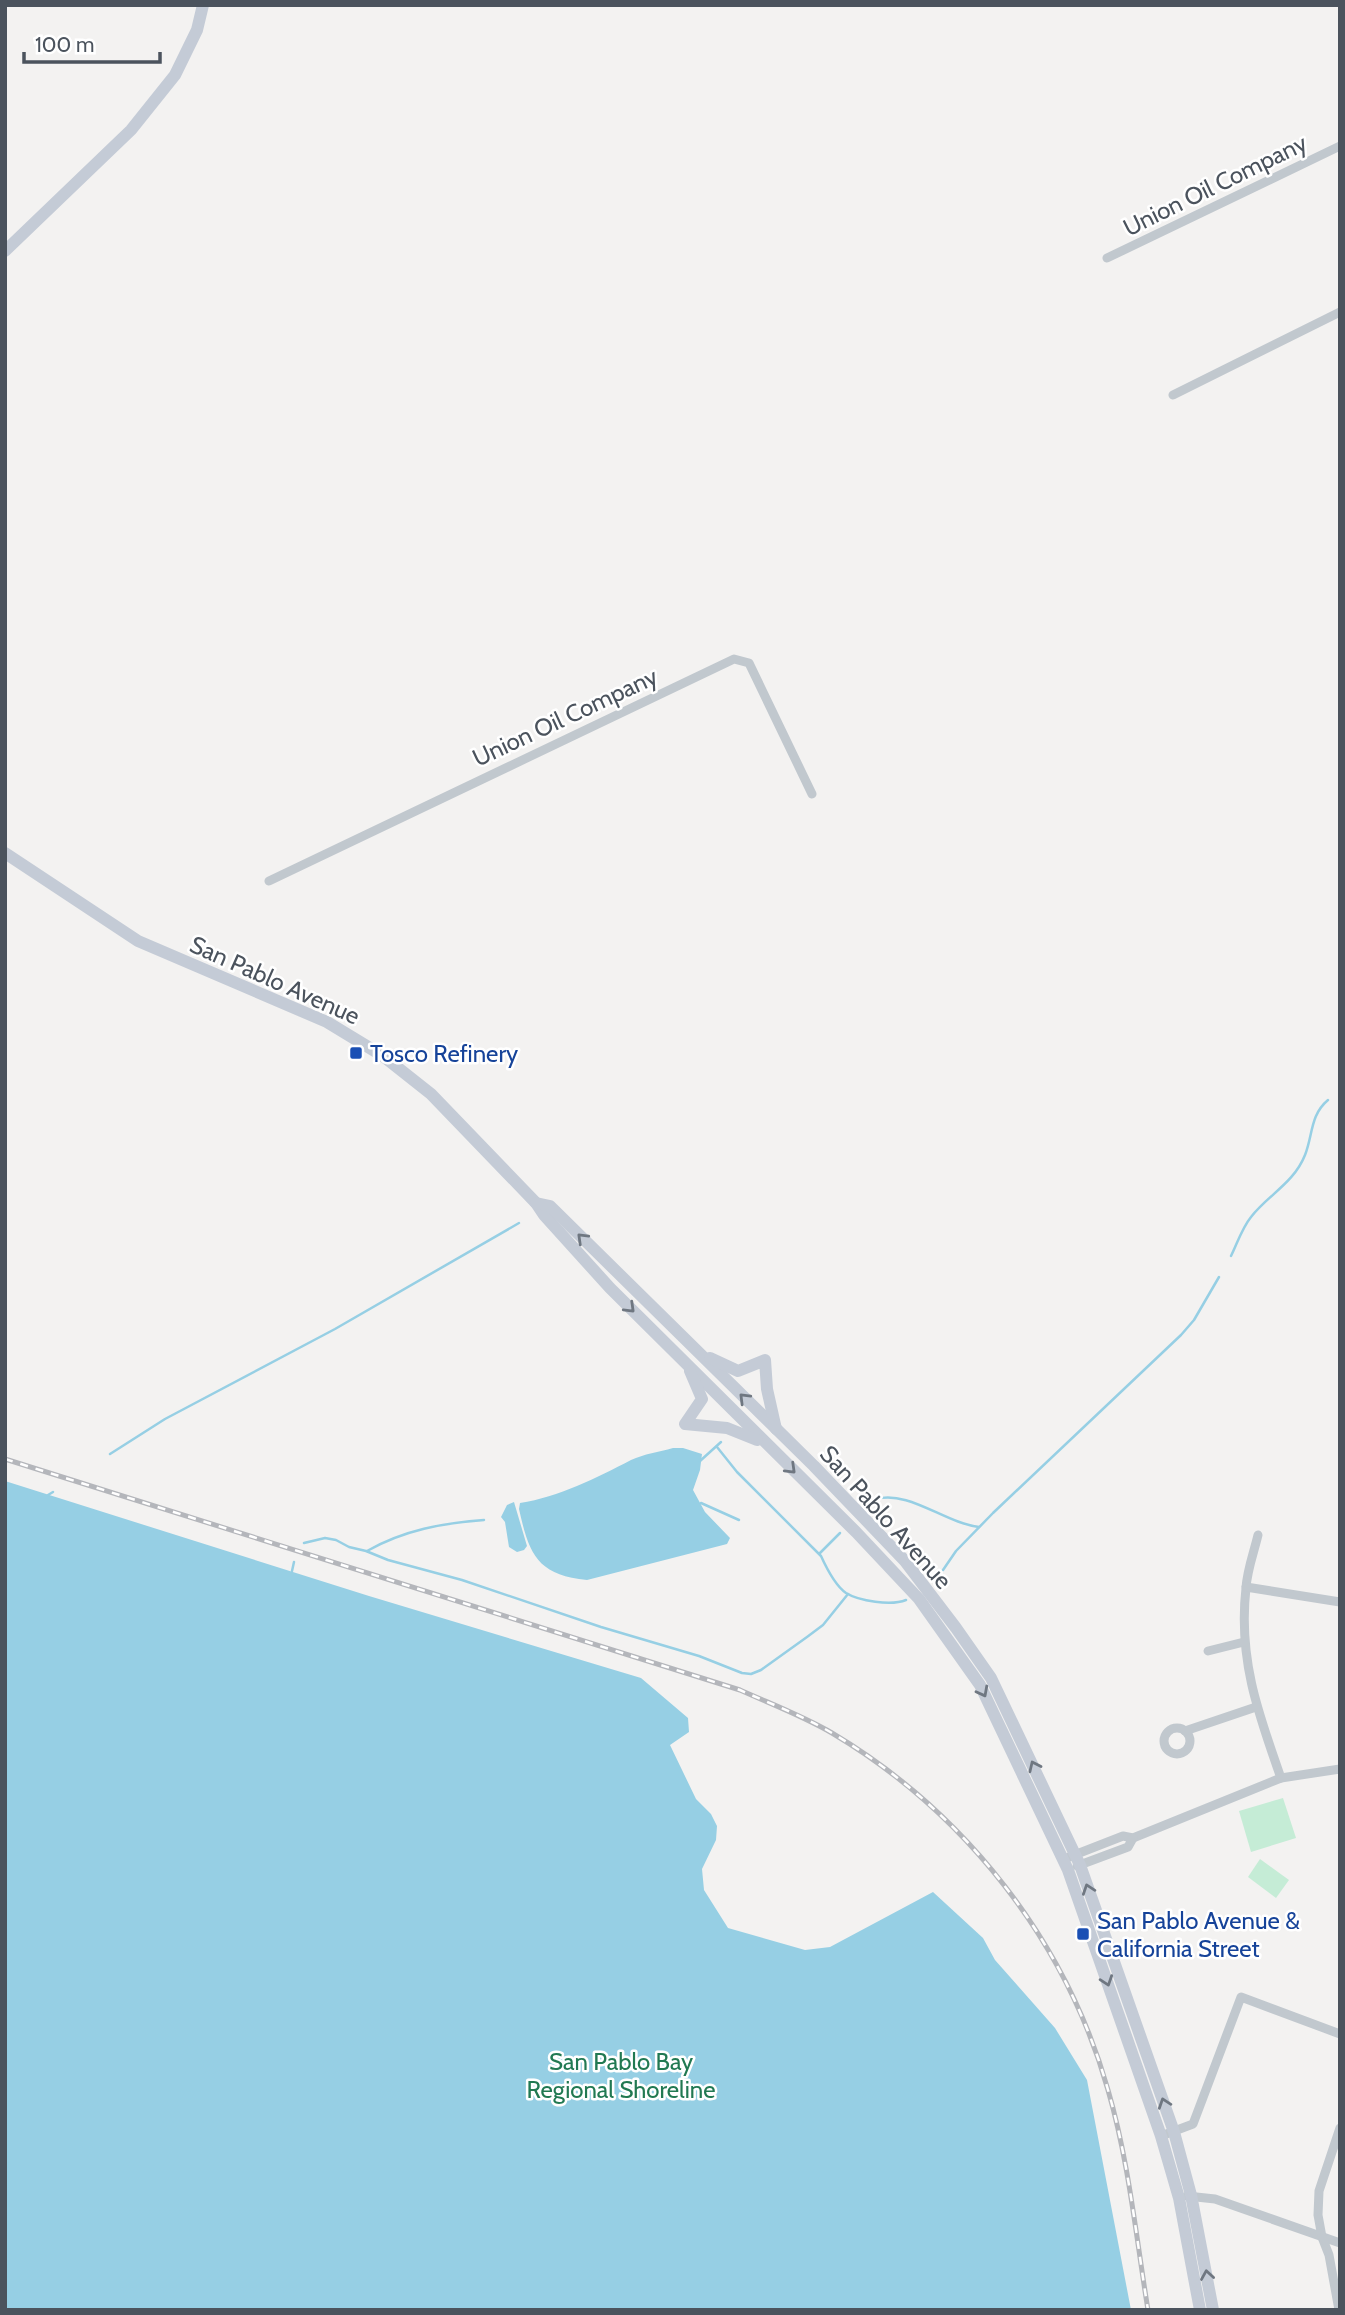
<svg xmlns="http://www.w3.org/2000/svg" width="1345" height="2315" viewBox="0 0 1345 2315" font-family="Cabin,sans-serif">
<style>
.green{fill:#c5ecd6}
.water{fill:#96cfe4}
.lines{fill:none;stroke-linecap:round;stroke-linejoin:round}
.stream{stroke:#96cfe4;stroke-width:2.5}
.street{stroke:#c1c8ce;stroke-width:9}
.secondary{stroke:#c4cbd6;stroke-width:12}
.rail-casing{stroke:#b4b6bb;stroke-width:5}
.rail{stroke:#fff;stroke-width:2.5;stroke-dasharray:8;stroke-linecap:butt}
.oneway{stroke:#6f7781}
.transit-dot{fill:#1a4fb4;stroke:#fff;stroke-width:2.5}
.labels{text-anchor:middle;dominant-baseline:central;stroke-width:5;stroke-linejoin:round;paint-order:stroke}
.street-label{font-size:24px;fill:#4b535d;stroke:#fff}
.transit-label{font-size:24px;fill:#164399;stroke:#fff;text-anchor:start}
.park-label{font-size:24px;fill:#217952;stroke:#fff}
</style>
<rect width="100%" height="100%" fill="#f3f2f1"/>
<!-- green -->
<g class="green">
<path d="M1283 1798 1296 1838 1251 1852 1239 1811Z"/>
<path d="M1260 1859 1289 1880 1276 1898 1248 1877Z"/>
</g>
<!-- water -->
<g class="water">
<path d="M673 1448H683L702 1454 700 1470 693 1490 705 1512 730 1538 727 1544 587 1580C537 1575 529 1554 519 1509L520 1503C559 1497 596 1478 631 1460 644 1454 659 1452 673 1448Z"/>
<path d="M5 1481 369 1596 641 1678 688 1718 689 1732 670 1745 696 1799 711 1814 717 1826 716 1840 702 1869 704 1890 728 1928 805 1950 830 1947 933 1892 983 1938 995 1960 1055 2028 1087 2080 1131 2310H5Z"/>
<path d="M514 1502 527 1546 524 1550 517 1552 509 1547 505 1522 501 1517 507 1505Z"/>
</g>
<g class="lines">
<!-- stream -->
<g class="stream">
<path d="M1231 1256C1237 1244 1242 1228 1251 1217 1268 1195 1294 1183 1305 1155 1313 1135 1310 1115 1328 1100"/>
<path d="M717 1447 737 1472 821 1556C826 1567 836 1586 846 1593 859 1601 891 1606 906 1600"/>
<path d="M110 1454 165 1419 335 1329 519 1223"/>
<path d="M700 1461 721 1442"/>
<path d="M48 1495 53 1492"/>
<path d="M876 1499C909 1490 945 1523 979 1527"/>
<path d="M701 1503 739 1520"/>
<path d="M304 1543 325 1538 336 1540 349 1547 366 1551 388 1560 462 1580 601 1627 699 1656 742 1673 751 1674 761 1670 807 1637 823 1625 848 1594"/>
<path d="M367 1551C404 1530 443 1523 484 1520"/>
<path d="M820 1553 840 1533"/>
<path d="M943 1570 956 1551 993 1513 1181 1335 1194 1320 1219 1277"/>
<path d="M292 1571 294 1562"/>
</g>
<!-- street -->
<g class="street">
<path d="M1107 258 1340 146"/>
<path d="M1173 395 1340 312"/>
<path d="M269 881 734 659 749 663 812 794"/>
<path d="M1258 1535C1254 1552 1247 1570 1246 1588 1238 1658 1258 1713 1281 1778"/>
<path d="M1246 1587 1340 1602"/>
<path d="M1208 1651 1244 1642"/>
<circle cx="1177" cy="1741" r="13"/>
<path d="M1185 1731 1256 1707"/>
<path d="M1064 1859 1123 1836 1133 1838 1281 1778 1340 1769"/>
<path d="M1077 1866 1128 1847 1133 1838"/>
<path d="M1161 2136 1193 2124 1241 1997 1340 2034"/>
<path d="M1187 2196 1215 2199 1340 2243"/>
<path d="M1339 2310 1329 2255 1322 2237 1318 2215 1319 2191 1340 2128"/>
</g>
<!-- secondary -->
<g class="secondary">
<path d="M5 251 131 130 175 75 197 30 203 5"/>
<path d="M5 853 138 941 327 1022 383 1056 431 1094 536 1203 544 1215 610 1288 856 1532 919 1599 980 1685 1068 1870 1161 2136 1179 2198 1200 2310"/>
<path d="M536 1203 550 1206 814 1466 905 1561 956 1628 991 1678 1080 1865 1174 2132 1191 2195 1213 2310"/>
<path d="M710 1358 738 1371 765 1360 767 1389 776 1429"/>
<path d="M690 1371 702 1399 685 1424 727 1428 757 1440"/>
</g>
<!-- rail casing -->
<g class="rail-casing">
<path id="rail" d="M5 1459 740 1690C771 1704 803 1716 832 1733 965 1812 1066 1941 1108 2090 1129 2162 1136 2237 1148 2310"/>
</g>
<!-- rail -->
<use href="#rail" class="rail"/>
</g>
<!-- one-way arrows -->
<defs><path id="oneway-chevron" d="M-2-3.5L2.5 0L-2 3.5" fill="none" stroke-width="1.6" stroke-linecap="round" stroke-linejoin="round" transform="scale(1.75)"/></defs>
<g class="oneway">
<use href="#oneway-chevron" transform="translate(582 1238) rotate(-136)"/>
<use href="#oneway-chevron" transform="translate(630 1308) rotate(44)"/>
<use href="#oneway-chevron" transform="translate(744 1398) rotate(-135)"/>
<use href="#oneway-chevron" transform="translate(791 1469) rotate(44)"/>
<use href="#oneway-chevron" transform="translate(983 1692) rotate(62)"/>
<use href="#oneway-chevron" transform="translate(1034 1766) rotate(-115)"/>
<use href="#oneway-chevron" transform="translate(1088 1889) rotate(-109)"/>
<use href="#oneway-chevron" transform="translate(1107 1981) rotate(71)"/>
<use href="#oneway-chevron" transform="translate(1164 2103) rotate(-109)"/>
<use href="#oneway-chevron" transform="translate(1207 2275) rotate(-99)"/>
</g>
<!-- markers -->
<g class="transit-dot">
<rect x="349" y="1046" width="14" height="14" rx="3.5"/>
<rect x="1076" y="1927" width="14" height="14" rx="3.5"/>
</g>
<g class="labels">
<!-- street labels -->
<g class="street-label">
<text transform="translate(1215 185) rotate(-26)">Union Oil Company</text>
<text transform="translate(565 717) rotate(-25)">Union Oil Company</text>
<text transform="translate(275 980) rotate(24)">San Pablo Avenue</text>
<text transform="translate(886 1517) rotate(48)">San Pablo Avenue</text>
</g>
<!-- transit labels -->
<g class="transit-label">
<text x="370" y="1053">Tosco Refinery</text>
<text x="1097" y="1920">San Pablo Avenue &amp;<tspan x="1097" dy="28">California Street</tspan></text>
</g>
<!-- park labels -->
<g class="park-label">
<text x="621" y="2061">San Pablo Bay<tspan x="621" dy="28">Regional Shoreline</tspan></text>
</g>
</g>
<!-- border -->
<rect width="1345" height="2315" fill="none" stroke="#4b535d" stroke-width="14"/>
<!-- scale -->
<path d="M24 52v10h136v-10" fill="none" stroke="#4b535d" stroke-width="3.5"/>
<text x="35" y="52" font-size="21" fill="#4b535d" stroke="#ffffff" stroke-width="5" paint-order="stroke">100 m</text>
</svg>
